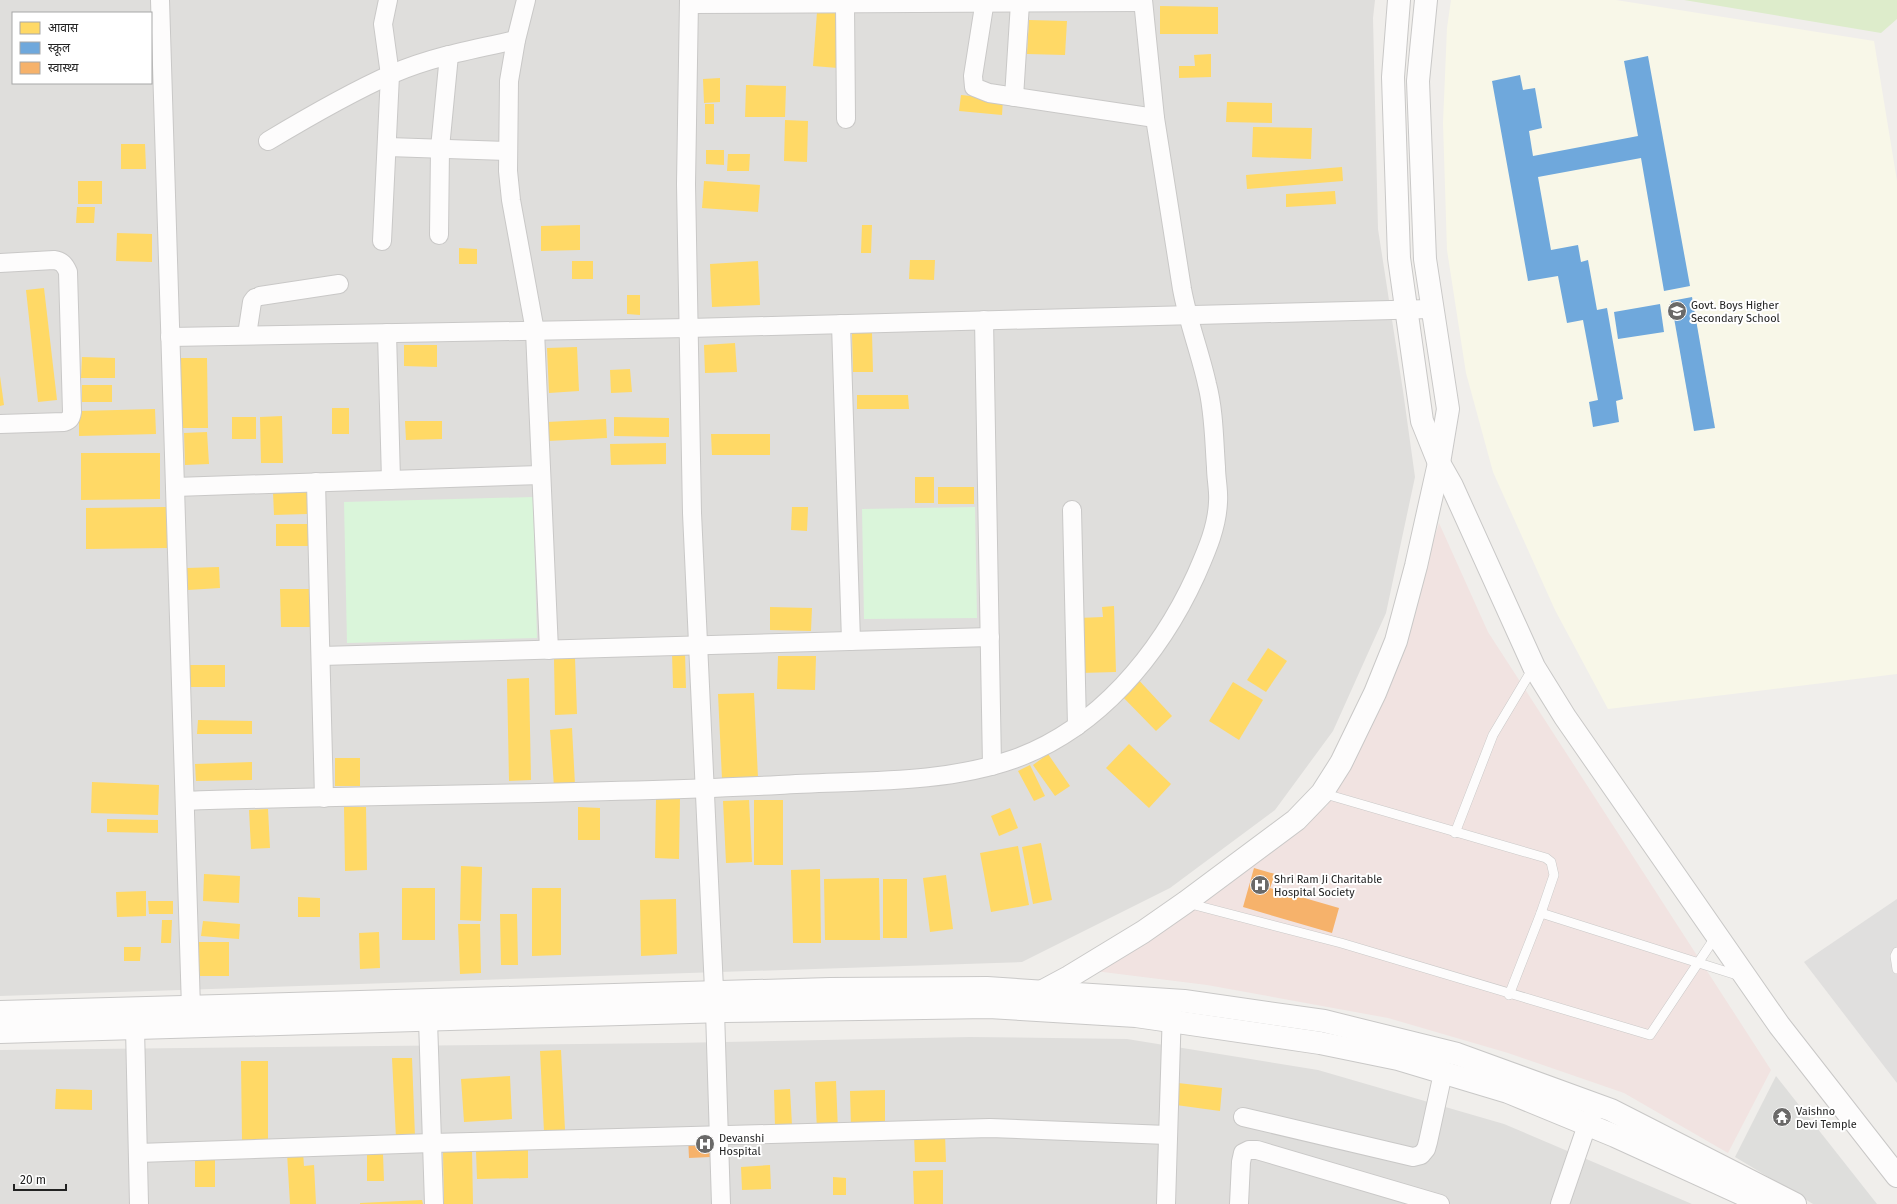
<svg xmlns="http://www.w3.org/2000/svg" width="1897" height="1204" viewBox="0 0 1897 1204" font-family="'Fira Sans','Noto Sans Devanagari',sans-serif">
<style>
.residential{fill:#dfdedc;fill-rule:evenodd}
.commercial{fill:#f1e3e1}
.education{fill:#f8f7e8}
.religious{fill:#dededc}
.grass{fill:#ddeccb}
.park{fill:#daf5da}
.parking{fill:#e0dfde}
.homes{fill:#ffd966}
.schools{fill:#6fa8dc}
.health{fill:#f6b26b}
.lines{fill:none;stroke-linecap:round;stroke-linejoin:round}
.service-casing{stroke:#c9c8c7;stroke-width:10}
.minor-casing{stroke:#c9c8c7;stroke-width:20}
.tertiary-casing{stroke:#c9c8c7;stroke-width:24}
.service{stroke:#fdfcfc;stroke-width:9}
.minor{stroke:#fdfcfc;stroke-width:18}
.tertiary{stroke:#fdfcfc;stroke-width:22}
.labels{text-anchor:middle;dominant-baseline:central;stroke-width:4;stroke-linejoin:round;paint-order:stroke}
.poi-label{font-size:11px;fill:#222;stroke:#fff;text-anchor:start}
</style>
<rect width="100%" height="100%" fill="#f0eeeb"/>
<!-- residential -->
<g class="residential">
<path d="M0 0H1375L1373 18 1378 229 1403 391 1415 477 1386 613 1333 731 1275 810 1170 888 1022 962 0 996ZM13 13H151V83H13Z"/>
<path d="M970 1037 1127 1039 1318 1070 1504 1124 1692 1204H0V1050L673 1043Z"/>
</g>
<!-- commercial -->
<path class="commercial" d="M1439 523 1488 632 1771 1070 1728 1153 1624 1093 1508 1053 1388 1018 1207 985 1095 971 1189 907 1327 806 1391 675Z"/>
<!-- education -->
<path class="education" d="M1451 0H1616L1874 41 1897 181V674L1608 709 1555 610 1493 472 1466 373 1447 250 1443 123 1447 28Z"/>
<!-- religious -->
<path class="religious" d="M1776 1076 1877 1204H1813L1735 1157Z"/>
<!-- grass -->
<path class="grass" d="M1684 0H1897V19L1881 33Z"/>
<!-- park -->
<g class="park">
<path d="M533 497 537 638 347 643 344 502Z"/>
<path d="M975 507 977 618 864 619 862 509Z"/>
</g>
<!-- parking -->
<path class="parking" d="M1897 899V1083L1804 962Z"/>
<!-- homes -->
<g class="homes">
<path d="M1160 6 1218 7V34H1160Z"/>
<path d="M817 12 841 13 838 68 813 66Z"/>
<path d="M1029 20 1067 21 1065 55 1027 54Z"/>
<path d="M1211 54V77L1179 78V66H1195L1194 55Z"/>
<path d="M720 78V102L704 103 703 79Z"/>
<path d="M746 85 786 86 785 117H745Z"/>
<path d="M961 95 1003 99 1002 115 959 111Z"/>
<path d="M1227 102 1272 103V123L1226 122Z"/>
<rect x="705" y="104" width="9" height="20"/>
<path d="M785 120 808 121 807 162 784 161Z"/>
<path d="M1253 127 1312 128 1311 159 1252 157Z"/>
<path d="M121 144H145L146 169H121Z"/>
<path d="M706 150H724V165L706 164Z"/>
<path d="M728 154H750L749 171H727Z"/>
<path d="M1342 167 1343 181 1247 189 1246 175Z"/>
<rect x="78" y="181" width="24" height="23"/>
<path d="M704 181 760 185 758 212 702 208Z"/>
<path d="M1335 191 1336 204 1286 207V194Z"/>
<path d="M77 207H95L94 223H76Z"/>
<path d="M580 225V250L541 251V226Z"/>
<path d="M862 225H872L871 253H861Z"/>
<path d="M117 233 152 234V262L116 261Z"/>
<path d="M459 248 477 249V264H459Z"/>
<path d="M910 260H935L934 280 909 279Z"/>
<rect x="572" y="261" width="21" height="18"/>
<path d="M758 261 760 305 712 307 710 264Z"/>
<path d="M44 288 57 400 38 402 26 290Z"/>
<path d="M627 295H640V315L627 314Z"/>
<path d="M852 333H872L873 372H853Z"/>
<path d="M735 343 737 372 705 373 704 345Z"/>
<path d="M404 345H437V367L404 366Z"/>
<path d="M577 347 579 391 549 393 547 348Z"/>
<path d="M82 357 115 358V378H81Z"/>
<path d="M179 358H207L208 428H180Z"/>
<path d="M630 369 632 392 611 393 610 370Z"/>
<path d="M0 376 4 405 0 406Z"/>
<rect x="82" y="385" width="30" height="17"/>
<path d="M857 395H908L909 409H857Z"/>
<rect x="332" y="408" width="17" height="26"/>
<path d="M155 409 156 434 79 436V411Z"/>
<path d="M282 416 283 463H261L260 417Z"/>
<rect x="232" y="417" width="24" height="22"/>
<path d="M614 417 669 418V437L614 436Z"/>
<path d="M606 419 607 438 548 441 547 422Z"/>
<path d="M405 421H442V439L406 440Z"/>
<path d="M207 432 209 464 185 465 184 433Z"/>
<path d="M711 434H770V455H712Z"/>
<path d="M666 443V464L611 465 610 444Z"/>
<path d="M81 453H160V499L81 500Z"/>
<rect x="915" y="477" width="19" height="26"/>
<rect x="938" y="487" width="36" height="17"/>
<path d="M307 491V514L274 515 273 492Z"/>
<path d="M167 507 168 548 86 549V508Z"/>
<path d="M792 507H808L807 531 791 530Z"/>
<rect x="276" y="524" width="32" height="22"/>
<path d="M219 567 220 588 188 590 187 568Z"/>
<path d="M280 589H311L312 627H281Z"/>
<path d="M1114 606 1116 672 1080 673 1078 618 1103 617 1102 607Z"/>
<path d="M770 607 812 608 811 631 770 630Z"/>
<path d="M1268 648 1287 661 1266 692 1247 680Z"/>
<path d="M672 652H685L686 688H673Z"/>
<path d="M778 656H816L815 690 777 689Z"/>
<path d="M575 658 577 714 555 715 554 659Z"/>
<rect x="190" y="665" width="35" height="22"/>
<path d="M1135 676 1172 716 1156 731 1118 692Z"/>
<path d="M529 678 531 780 509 781 507 679Z"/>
<path d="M1233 682 1263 700 1239 740 1209 721Z"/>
<path d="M754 693 758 778 722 779 718 694Z"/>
<path d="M198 720 252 721V734H197Z"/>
<path d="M572 728 575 785 554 787 550 730Z"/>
<path d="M1129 744 1171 784 1149 808 1106 768Z"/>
<path d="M1048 754 1070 786 1055 796 1033 765Z"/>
<rect x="335" y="758" width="25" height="28"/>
<path d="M252 762V780L196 781 195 764Z"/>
<path d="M1030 765 1045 796 1034 801 1018 771Z"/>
<path d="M92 782 159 785 158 815 91 813Z"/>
<path d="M656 799H680L679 859 655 858Z"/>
<path d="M749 800 752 862 726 863 723 801Z"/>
<rect x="754" y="800" width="29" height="65"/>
<path d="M344 807H366L367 870 345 871Z"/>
<path d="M578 807 600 808V840H578Z"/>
<path d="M1010 808 1018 828 999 836 991 816Z"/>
<path d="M268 809 270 848 251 849 249 810Z"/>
<path d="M107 819 158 820V833L107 832Z"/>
<path d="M1041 843 1052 900 1033 904 1022 847Z"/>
<path d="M1018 846 1029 905 991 912 980 853Z"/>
<path d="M461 866 482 867 481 921 460 920Z"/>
<path d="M820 869 821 943H793L791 870Z"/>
<path d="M204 874 240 876 239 903 203 901Z"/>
<path d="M946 875 953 929 930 932 923 878Z"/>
<path d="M879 878 880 940H825L824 879Z"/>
<rect x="883" y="879" width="24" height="59"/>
<rect x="402" y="888" width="33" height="52"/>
<path d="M532 888H561V955L532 956Z"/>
<path d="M146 891V916L117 917 116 892Z"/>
<path d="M298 897 320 898V917H298Z"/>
<path d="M676 899 677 954 641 956 640 900Z"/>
<path d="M148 901H173V914H149Z"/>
<path d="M500 914H517L518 965H501Z"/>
<path d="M162 920H172L171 943H161Z"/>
<path d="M203 921 240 924 239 939 201 936Z"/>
<path d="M458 924H480L481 973 460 974Z"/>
<path d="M379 932 380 968 360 969 359 933Z"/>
<rect x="198" y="942" width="31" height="34"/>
<path d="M124 947H141L140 961H124Z"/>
<path d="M561 1050 565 1130 544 1132 540 1051Z"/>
<path d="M392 1058H412L415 1137 396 1138Z"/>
<path d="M241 1061H268V1141H242Z"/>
<path d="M510 1076 512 1119 464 1122 461 1079Z"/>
<path d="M836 1081 838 1131 817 1132 815 1082Z"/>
<path d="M1178 1083 1222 1088 1220 1111 1176 1105Z"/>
<path d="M56 1089 92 1090V1110L55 1109Z"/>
<path d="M790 1089 792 1125 775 1126 774 1090Z"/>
<path d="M885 1090V1127H851L850 1091Z"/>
<path d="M945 1134 946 1162H915L914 1135Z"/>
<path d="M443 1150H472L473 1204H444Z"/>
<path d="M528 1150V1178L477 1179 476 1151Z"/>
<path d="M303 1152 304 1166 314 1165 316 1204H290L287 1153Z"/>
<path d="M367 1154H383L384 1181H367Z"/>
<rect x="195" y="1157" width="20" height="30"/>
<path d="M770 1165 771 1189 742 1190 741 1167Z"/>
<path d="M943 1170V1204H914L913 1171Z"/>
<path d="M833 1177 846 1178V1195H833Z"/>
<path d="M422 1200 423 1204H360V1203Z"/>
</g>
<!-- schools -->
<g class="schools">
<path d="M1648 56 1690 286 1664 291 1641 158 1538 177 1551 250 1578 245 1581 262 1588 260 1597 310 1607 308 1623 399 1616 401 1619 422 1593 427 1589 402 1598 400 1583 320 1567 323 1558 276 1528 281 1492 81 1520 75 1523 90 1535 88 1542 128 1529 131 1533 156 1638 136 1624 61Z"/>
<path d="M1692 297 1715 428 1694 431 1671 301Z"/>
<path d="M1660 304 1664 332 1618 339 1614 312Z"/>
</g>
<!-- health -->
<g class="health">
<path d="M1254 868 1275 874 1270 888 1339 908 1332 933 1243 907Z"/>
<path d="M709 1136 710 1157 689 1158 688 1137Z"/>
</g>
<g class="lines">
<!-- service casing -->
<g class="service-casing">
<g id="service">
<path d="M1322 793 1546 858 1551 862 1554 875 1541 913 1509 995"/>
<path d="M1455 833 1493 735 1533 668"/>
<path d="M1187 903 1341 943 1650 1035 1716 936"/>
<path d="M1541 913 1740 976"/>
<path d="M1897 952 1895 956 1897 969"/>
</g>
</g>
<!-- minor casing -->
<g class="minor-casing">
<g id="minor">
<path d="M160 0 191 1008"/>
<path d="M526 0 516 40 509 81 508 171 511 200 535 331 549 650"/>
<path d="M689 0 686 184 692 513 715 1011 721 1204"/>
<path d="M985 0 973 76 974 87 989 93 1155 118"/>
<path d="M689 4 1143 2"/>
<path d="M845 4 846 119"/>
<path d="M1014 97 1020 3"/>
<path d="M268 141C308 117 349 93 392 74 431 57 474 49 516 40"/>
<path d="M388 147 507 151"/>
<path d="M439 235 440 148 449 55"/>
<path d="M382 241 390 75 383 24 388 0"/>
<path d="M0 263 54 260C62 261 65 265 68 272L72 412C71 418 70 420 64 422L0 424"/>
<path d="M260 296 339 284"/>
<path d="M984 320 992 766"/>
<path d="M841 324 851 641"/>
<path d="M387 333 391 480"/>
<path d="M247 335 252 302 255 298"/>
<path d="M170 337 689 328 1431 309"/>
<path d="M316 482 324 798"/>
<path d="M175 487 541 475"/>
<path d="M1072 510 1077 726"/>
<path d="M321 656 990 637"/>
<path d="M185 801C383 794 581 795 779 785 856 780 940 785 1014 759 1098 729 1160 654 1196 575 1206 552 1217 528 1218 502 1219 491 1216 479 1216 467 1214 440 1214 411 1207 384 1200 352 1188 322 1182 289L1155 118 1143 0"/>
<path d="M428 1020 434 1204"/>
<path d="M135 1028 139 1204"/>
<path d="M1243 1117 1413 1157 1421 1155 1426 1149 1428 1142 1443 1073"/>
<path d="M138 1153 432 1143 990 1128 1167 1135"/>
<path d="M1166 1204 1172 1009"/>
<path d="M1239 1204 1241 1162 1243 1153 1249 1150H1257L1440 1204"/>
<path d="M1560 1204 1587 1125 1593 1113"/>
</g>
</g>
<!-- tertiary casing -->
<g class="tertiary-casing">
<g id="tertiary">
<path d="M1399 0 1393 77 1399 258 1422 421 1439 463 1452 486 1534 667 1565 717 1779 1025 1897 1176"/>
<path d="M1041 992 1069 977 1143 932 1186 902 1296 820 1322 793 1341 763 1375 693 1396 641 1416 566 1439 463 1448 409 1425 259 1418 81 1426 0"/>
<path d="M0 1012 830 989 987 988 1184 1001 1324 1021 1457 1054 1611 1110 1795 1204"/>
<path d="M0 1032 725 1011 989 1007 1136 1016 1320 1043 1398 1059 1508 1092 1615 1136 1742 1194 1760 1204"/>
</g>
</g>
<!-- service -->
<use href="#service" class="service"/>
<!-- minor -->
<use href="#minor" class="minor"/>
<!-- tertiary -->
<use href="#tertiary" class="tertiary"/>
</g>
<!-- icons -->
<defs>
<g id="school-disc" transform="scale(1)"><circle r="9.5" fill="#6a6968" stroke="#fff"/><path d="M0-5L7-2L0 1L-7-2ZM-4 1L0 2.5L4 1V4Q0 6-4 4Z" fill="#fff"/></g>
<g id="hospital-disc" transform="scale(1)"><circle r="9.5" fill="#6a6968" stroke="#fff"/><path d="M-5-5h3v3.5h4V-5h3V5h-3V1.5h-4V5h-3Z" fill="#fff"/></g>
<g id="temple-disc" transform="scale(1)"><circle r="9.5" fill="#6a6968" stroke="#fff"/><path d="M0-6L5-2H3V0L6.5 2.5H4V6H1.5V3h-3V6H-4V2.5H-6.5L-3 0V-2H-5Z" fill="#fff"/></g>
</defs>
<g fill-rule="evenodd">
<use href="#school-disc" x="1677" y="311"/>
<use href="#hospital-disc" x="1260" y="885"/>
<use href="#temple-disc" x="1782" y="1117"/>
<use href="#hospital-disc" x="705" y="1144"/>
</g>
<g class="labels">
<!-- poi labels -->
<g class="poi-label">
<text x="1691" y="305">Govt. Boys Higher<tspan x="1691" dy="13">Secondary School</tspan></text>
<text x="1274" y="879">Shri Ram Ji Charitable<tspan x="1274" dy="13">Hospital Society</tspan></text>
<text x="1796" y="1111">Vaishno<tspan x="1796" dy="13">Devi Temple</tspan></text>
<text x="719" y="1138">Devanshi<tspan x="719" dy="13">Hospital</tspan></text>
</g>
</g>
<!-- legend -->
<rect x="12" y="12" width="140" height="72" fill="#ffffff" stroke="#a7a7a7"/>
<rect x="20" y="22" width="20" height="12" fill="#ffd966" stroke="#a7a7a7"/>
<text x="48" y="32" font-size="12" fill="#222222">आवास</text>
<rect x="20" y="42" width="20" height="12" fill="#6fa8dc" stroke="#a7a7a7"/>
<text x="48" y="52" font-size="12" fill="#222222">स्कूल</text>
<rect x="20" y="62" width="20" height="12" fill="#f6b26b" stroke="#a7a7a7"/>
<text x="48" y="72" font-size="12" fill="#222222">स्वास्थ्य</text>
<!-- scale -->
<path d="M14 1184v6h52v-6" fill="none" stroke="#222222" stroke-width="2"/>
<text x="20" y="1184" font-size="12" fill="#222222" stroke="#ffffff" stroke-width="3" paint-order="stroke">20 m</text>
</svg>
